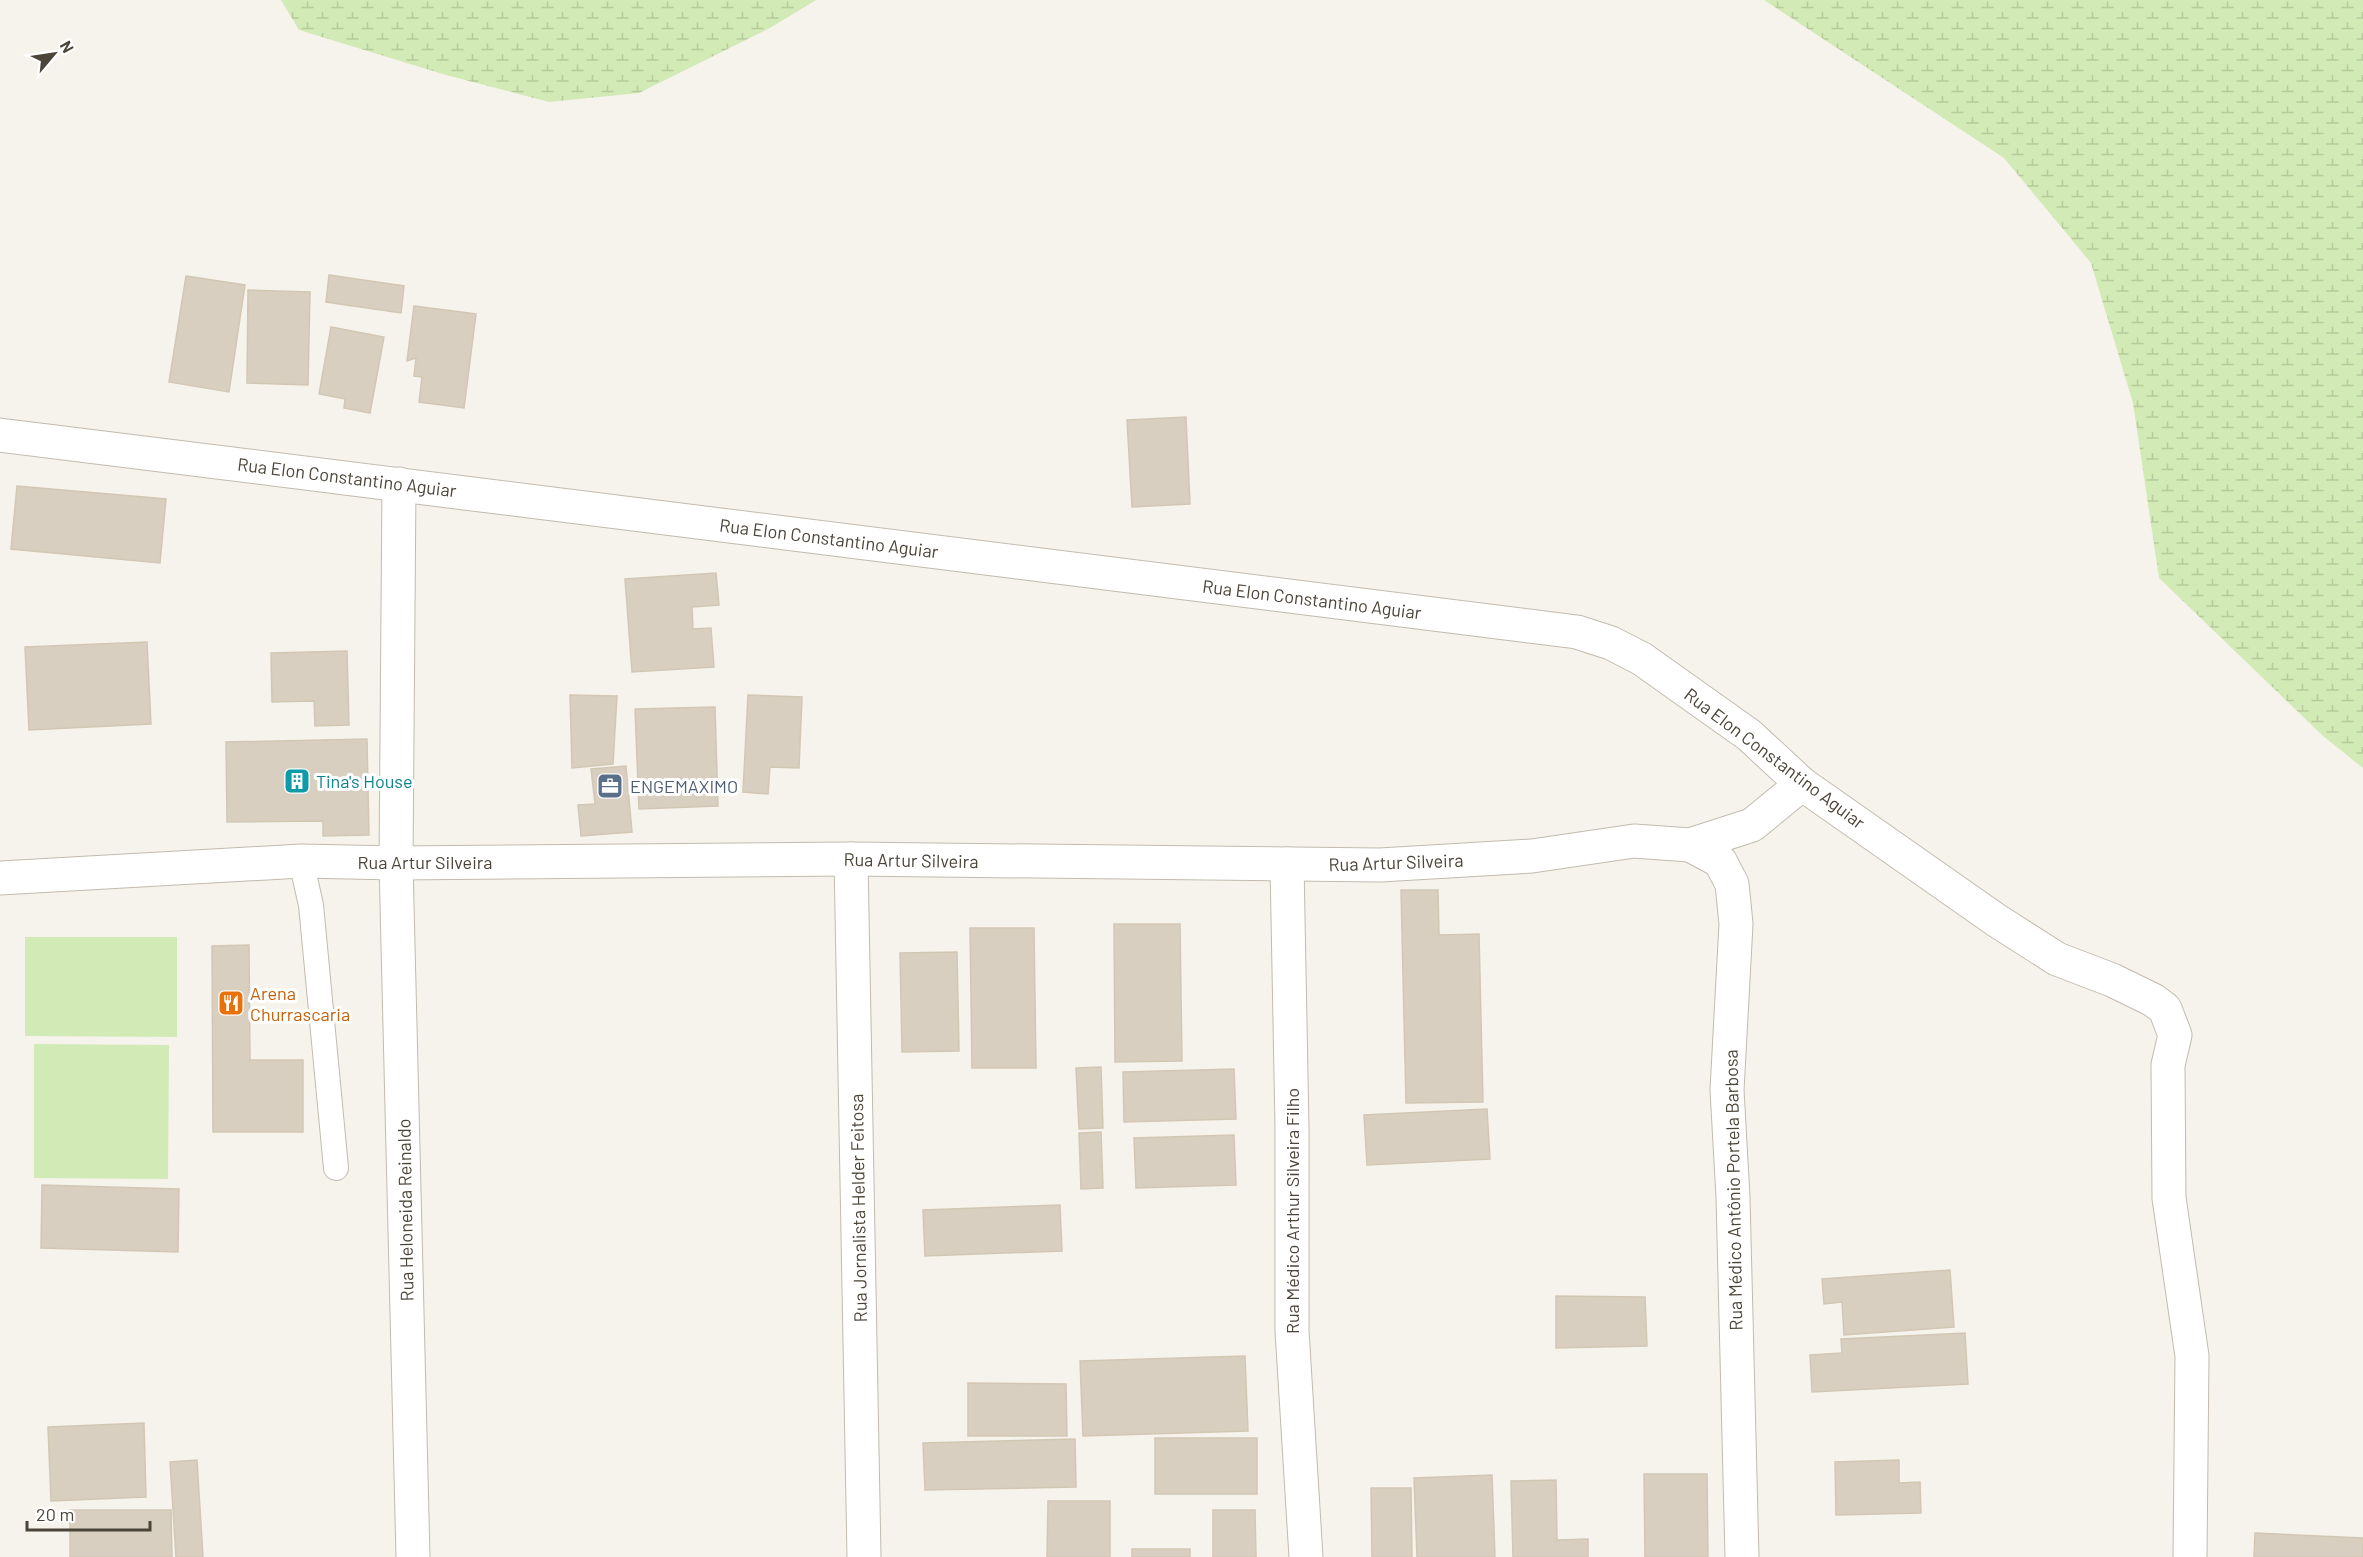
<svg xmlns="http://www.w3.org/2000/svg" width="2363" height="1557" viewBox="0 0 2363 1557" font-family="Barlow,sans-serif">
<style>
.wetland{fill:url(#wetland-marsh)}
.garden{fill:#d2eab5}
.building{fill:#d8cfc1;stroke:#d3c7b4;stroke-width:1.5}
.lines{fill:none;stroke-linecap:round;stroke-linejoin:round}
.service-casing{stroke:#c2bbae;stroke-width:26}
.minor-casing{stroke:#c2bbae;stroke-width:35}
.service{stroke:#fff;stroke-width:24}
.minor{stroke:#fff;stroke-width:33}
.labels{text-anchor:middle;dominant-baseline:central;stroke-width:6;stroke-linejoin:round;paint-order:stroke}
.street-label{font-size:18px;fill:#4b4439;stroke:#fff}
.culture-label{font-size:18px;fill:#0d838f;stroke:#fff;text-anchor:start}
.service-label{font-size:18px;fill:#4e5e75;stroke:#fff;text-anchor:start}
.food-label{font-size:18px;fill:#c56008;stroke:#fff;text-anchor:start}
</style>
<defs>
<pattern id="wetland-marsh" width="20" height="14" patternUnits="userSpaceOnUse" patternTransform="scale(1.5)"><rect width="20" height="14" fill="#d2eab5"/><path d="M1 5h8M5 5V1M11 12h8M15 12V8" fill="none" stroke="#b6ca9c"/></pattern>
</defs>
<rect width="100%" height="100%" fill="#f6f3ec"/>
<!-- wetland -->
<g class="wetland">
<path d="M281 0H816L770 28 639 93 549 102 446 75 299 30Z"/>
<path d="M1764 0H2363V768L2323 736 2159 578 2133 403 2091 263 2004 158Z"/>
</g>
<!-- garden -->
<g class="garden">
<path d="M25 937H177V1037L25 1036Z"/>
<path d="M34 1044 169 1045 168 1179 34 1178Z"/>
</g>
<!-- building -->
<g class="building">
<path d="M329 275 404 286 401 313 326 302Z"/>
<path d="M186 276 245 285 229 392 169 382Z"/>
<path d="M248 290 310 292 308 385 247 383Z"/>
<path d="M414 306 476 314 464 408 419 402 422 377 414 376 416 358 407 361Z"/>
<path d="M331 327 384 337 370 413 344 408 345 399 319 394Z"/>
<path d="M1186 417 1190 504 1132 507 1127 420Z"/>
<path d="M17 486 166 499 160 563 11 549Z"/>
<path d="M716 573 719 605 692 607 693 629 711 628 714 667 632 672 625 579Z"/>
<path d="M147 642 151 724 29 730 25 647Z"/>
<path d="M347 651 349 725 315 726 314 701 272 702 271 653Z"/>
<path d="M570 695 617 696 613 764 572 768Z"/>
<path d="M748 695 802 697 799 768 770 767 768 794 743 792Z"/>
<path d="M715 707 718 806 639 809 635 709Z"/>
<path d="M367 739 369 835 323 836V821L227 822 226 742Z"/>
<path d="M626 766 632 832 581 836 578 805 595 804 591 769Z"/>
<path d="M1401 890H1438L1439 935 1479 934 1483 1102 1406 1103Z"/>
<path d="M1114 924H1180L1182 1061 1115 1062Z"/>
<path d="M970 928H1034L1036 1068H972Z"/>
<path d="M249 945 250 1060H303V1132H213L212 946Z"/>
<path d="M957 952 959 1051 902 1052 900 953Z"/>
<path d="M1101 1067 1103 1128 1079 1129 1076 1068Z"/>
<path d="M1234 1069 1236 1119 1124 1122 1123 1072Z"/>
<path d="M1487 1109 1490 1159 1367 1165 1364 1115Z"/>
<path d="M1101 1132 1103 1188 1081 1189 1079 1133Z"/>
<path d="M1234 1135 1236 1185 1136 1188 1134 1138Z"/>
<path d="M42 1185 179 1189 178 1252 41 1248Z"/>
<path d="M1060 1205 1062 1251 925 1256 923 1210Z"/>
<path d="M1950 1270 1954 1327 1844 1335 1842 1302 1824 1304 1822 1279Z"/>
<path d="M1556 1296 1645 1297 1647 1346 1556 1348Z"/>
<path d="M1965 1333 1968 1384 1812 1392 1810 1355 1842 1353 1841 1339Z"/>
<path d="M1245 1356 1248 1431 1083 1436 1080 1361Z"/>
<path d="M968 1383 1066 1384 1067 1436H968Z"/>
<path d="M144 1423 146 1497 51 1501 48 1427Z"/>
<rect x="1155" y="1438" width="102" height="56"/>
<path d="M1075 1439 1076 1487 925 1490 923 1443Z"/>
<path d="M197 1460 203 1557H176L170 1462Z"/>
<path d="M1899 1460V1483L1920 1482 1921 1513 1836 1515 1835 1462Z"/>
<path d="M1644 1474H1707L1708 1557H1645Z"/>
<path d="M1492 1475 1495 1557H1417L1414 1478Z"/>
<path d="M1556 1480 1557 1540 1588 1539V1557H1513L1511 1481Z"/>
<path d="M1371 1488H1411L1412 1557H1372Z"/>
<path d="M1048 1501H1110V1557H1047Z"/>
<path d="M70 1510H171L172 1557H70Z"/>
<path d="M1213 1510H1255L1256 1557H1213Z"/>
<path d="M2255 1533 2363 1538V1557H2254Z"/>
<rect x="1132" y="1549" width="58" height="8"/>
</g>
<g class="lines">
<!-- service casing -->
<g class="service-casing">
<path id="service" d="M301 861 311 905 336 1168"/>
</g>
<!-- minor casing -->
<g class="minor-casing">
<g id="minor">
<path d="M0 435 1577 632 1611 643 1642 659 1749 735 1802 784 1996 920 2057 959 2112 980 2153 1000 2165 1009 2175 1035 2168 1065 2169 1198 2192 1356 2190 1557"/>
<path d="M399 484 396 863 413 1557"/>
<path d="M1690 845 1720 861 1732 884 1736 924 1727 1090 1733 1197 1742 1557"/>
<path d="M851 859 864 1557"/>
<path d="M1287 864 1292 1128V1331L1306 1557"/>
<path d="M0 878 301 861 396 863 851 859 1380 865 1532 856 1634 841 1690 845 1752 825 1802 784"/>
</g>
</g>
<!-- service -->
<use href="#service" class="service"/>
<!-- minor -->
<use href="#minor" class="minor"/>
</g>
<!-- icons -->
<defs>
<g id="building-square" transform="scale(1.35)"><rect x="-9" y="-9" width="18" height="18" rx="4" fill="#0f9aa8" stroke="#fff"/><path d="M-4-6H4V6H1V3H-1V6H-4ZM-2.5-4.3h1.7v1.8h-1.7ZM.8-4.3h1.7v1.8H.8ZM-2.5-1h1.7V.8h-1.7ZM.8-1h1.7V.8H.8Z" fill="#fff"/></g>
<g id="office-square" transform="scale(1.35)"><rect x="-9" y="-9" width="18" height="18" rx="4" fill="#5c6f8a" stroke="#fff"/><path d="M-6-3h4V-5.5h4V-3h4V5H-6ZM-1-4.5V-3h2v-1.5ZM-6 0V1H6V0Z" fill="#fff"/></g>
<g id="restaurant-square" transform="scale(1.35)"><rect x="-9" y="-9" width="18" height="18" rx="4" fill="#e8710a" stroke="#fff"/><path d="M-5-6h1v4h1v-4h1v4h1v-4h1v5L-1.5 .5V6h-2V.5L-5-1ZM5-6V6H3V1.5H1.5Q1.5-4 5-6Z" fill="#fff"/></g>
</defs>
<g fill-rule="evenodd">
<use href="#building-square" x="297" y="781"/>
<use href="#office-square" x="610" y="786"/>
<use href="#restaurant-square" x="231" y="1003"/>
</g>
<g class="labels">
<!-- street labels -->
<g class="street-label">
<text transform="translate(347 477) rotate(7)">Rua Elon Constantino Aguiar</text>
<text transform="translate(829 538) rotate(7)">Rua Elon Constantino Aguiar</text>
<text transform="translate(1312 599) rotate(7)">Rua Elon Constantino Aguiar</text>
<text transform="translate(1775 758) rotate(37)">Rua Elon Constantino Aguiar</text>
<text transform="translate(911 860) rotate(1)">Rua Artur Silveira</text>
<text x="425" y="862">Rua Artur Silveira</text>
<text transform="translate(1396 862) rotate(-2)">Rua Artur Silveira</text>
<text transform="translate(1733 1190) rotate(-91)">Rua Médico Antônio Portela Barbosa</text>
<text transform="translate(858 1208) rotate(-91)">Rua Jornalista Helder Feitosa</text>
<text transform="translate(405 1210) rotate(-91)">Rua Heloneida Reinaldo</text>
<text transform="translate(1292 1211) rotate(-90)">Rua Médico Arthur Silveira Filho</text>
</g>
<!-- culture labels -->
<g class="culture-label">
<text x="316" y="781">Tina's House</text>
</g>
<!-- service labels -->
<g class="service-label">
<text x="630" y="786">ENGEMAXIMO</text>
</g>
<!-- food labels -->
<g class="food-label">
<text x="250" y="993">Arena<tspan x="250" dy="21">Churrascaria</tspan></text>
</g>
</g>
<!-- north arrow -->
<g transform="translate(54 54) rotate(61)" stroke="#ffffff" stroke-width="4.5" paint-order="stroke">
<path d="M0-4.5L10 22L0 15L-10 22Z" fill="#4b4439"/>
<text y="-9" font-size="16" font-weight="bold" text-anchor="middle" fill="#4b4439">N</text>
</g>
<!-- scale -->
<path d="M27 1521v9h123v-9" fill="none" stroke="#4b4439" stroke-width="3"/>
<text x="36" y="1521" font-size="18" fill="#4b4439" stroke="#ffffff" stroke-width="4.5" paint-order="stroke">20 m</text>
</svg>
